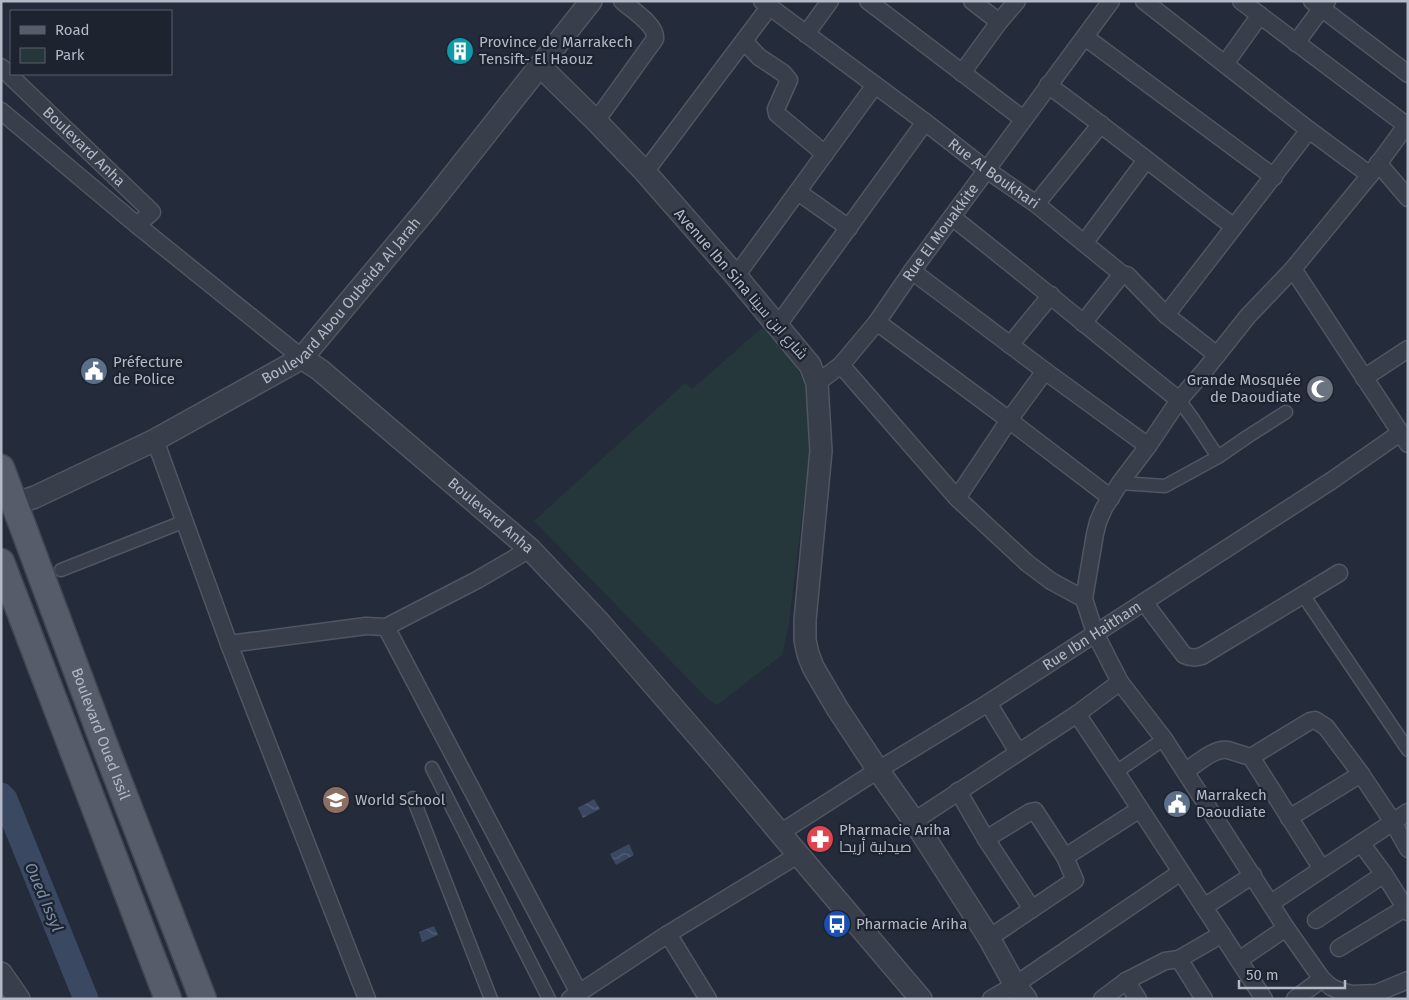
<svg xmlns="http://www.w3.org/2000/svg" width="1409" height="1000" viewBox="0 0 1409 1000" font-family="'Fira Sans',Cairo,sans-serif">
<style>
.green{fill:#26373b}
.water{fill:url(#water-waves)}
.lines{fill:none;stroke-linecap:round;stroke-linejoin:round}
.river{stroke:#3a4862;stroke-width:25}
.pedestrian-casing{stroke:#505662;stroke-width:15}
.minor-casing{stroke:#505662;stroke-width:19}
.tertiary-casing{stroke:#505662;stroke-width:24}
.primary-casing{stroke:#414753;stroke-width:29}
.pedestrian{stroke:#383e4a;stroke-width:12}
.minor{stroke:#383e4a;stroke-width:16}
.tertiary{stroke:#383e4a;stroke-width:21}
.primary{stroke:#565c6a;stroke-width:26}
.labels{text-anchor:middle;dominant-baseline:central;stroke-width:4.5;stroke-linejoin:round;paint-order:stroke}
.poi-label{font-size:15px;fill:#b3b9c6;stroke:#1d232f;text-anchor:start}
.street-label{font-size:15px;fill:#b3b9c6;stroke:#1d232f}
.water-label{font-size:16px;font-style:italic;fill:#7c8dac;stroke:#1d232f}
</style>
<defs>
<pattern id="water-waves" width="16" height="10" patternUnits="userSpaceOnUse" patternTransform="scale(1.25)"><rect width="16" height="10" fill="#3a4862"/><path d="M0 5q4-4 8 0t8 0" fill="none" stroke="#546077"/></pattern>
</defs>
<rect width="100%" height="100%" fill="#242b3a"/>
<!-- green -->
<path class="green" d="M764 326 793 361 810 395 811 440 789 624 782 655 717 705 708 699 534 521 685 383 692 389Z"/>
<!-- water -->
<g class="water">
<path d="M594 799 600 809 583 818 578 808Z"/>
<path d="M629 844 634 855 616 865 610 854Z"/>
<path d="M434 926 438 935 422 942 419 932Z"/>
</g>
<g class="lines">
<!-- river -->
<path class="river" d="M1 795 5 799 86 999"/>
<!-- pedestrian casing -->
<g class="pedestrian-casing">
<g id="pedestrian">
<path d="M1179 400 1193 419 1218 457"/>
<path d="M1120 483 1165 486 1218 457 1247 437 1286 412"/>
<path d="M61 570 185 521"/>
<path d="M1303 595 1408 750"/>
<path d="M432 768 549 999"/>
<path d="M1116 772 1164 739"/>
<path d="M413 798 491 999"/>
</g>
</g>
<!-- minor casing -->
<g class="minor-casing">
<g id="minor">
<path id="s1" d="M762 1 925 122 987 170 1036 204 1122 274 1127 275 1166 315 1217 355"/>
<path d="M868 1 1023 119"/>
<path d="M972 1 999 22"/>
<path d="M1144 1 1309 130 1370 175"/>
<path d="M1241 1 1406 125"/>
<path d="M1312 1 1408 74"/>
<path d="M806 34 830 1"/>
<path d="M1085 37 1274 177"/>
<path d="M744 41 759 57 783 73 789 80 776 109 777 114 825 154"/>
<path d="M1296 43 1327 1"/>
<path d="M1225 64 1260 15"/>
<path id="s2" d="M1 67 152 212 137 225"/>
<path d="M962 73 999 22 1017 1"/>
<path d="M1048 85C1111 131 1172 180 1234 227"/>
<path d="M1 111 137 225 302 358"/>
<path d="M596 121 655 39C657 25 632 10 622 1"/>
<path d="M1408 123 1370 175 1293 269 1248 316 1205 370 1179 400 1148 446 1120 483 1104 508 1098 522 1095 534 1084 599 1095 633 1120 682 1164 739 1286 928 1322 979 1331 987 1340 991 1352 994 1377 993 1408 980"/>
<path d="M1378 163 1408 198"/>
<path d="M645 172 770 6"/>
<path d="M798 192 849 228"/>
<path d="M1036 204 1101 124"/>
<path d="M952 217C1028 277 1103 339 1179 400"/>
<path d="M1085 242 1146 160"/>
<path d="M1293 269 1408 444"/>
<path d="M912 271 1045 371 1148 446"/>
<path d="M736 276 875 85"/>
<path d="M1166 315 1309 130"/>
<path d="M877 322 1009 420 1111 498"/>
<path d="M1083 323 1122 274"/>
<path d="M778 325 925 122"/>
<path d="M1010 345 1051 295"/>
<path d="M841 365 957 498 1027 563 1051 581 1084 599"/>
<path d="M1364 378 1408 349"/>
<path id="s3" d="M817 383 841 365 877 322 912 271 1111 1"/>
<path d="M155 440 229 644 367 999"/>
<path d="M957 498 1009 420 1045 371"/>
<path d="M1144 602 1184 655C1191 658 1195 658 1202 656L1339 573"/>
<path d="M386 627 579 993"/>
<path d="M229 644 366 626 386 627 477 580 530 549"/>
<path d="M988 703 1018 752"/>
<path d="M1077 714 1116 772 1264 999"/>
<path d="M1251 757 1322 869"/>
<path d="M1186 771C1197 764 1213 748 1228 750 1235 752 1243 755 1251 757L1310 721 1315 720 1326 727 1361 774 1393 822 1408 849"/>
<path d="M958 791 986 839 1032 909"/>
<path d="M1289 818 1361 774"/>
<path d="M914 821 1077 714 1120 682"/>
<path id="s4" d="M780 833 878 770 988 703 1331 481 1400 433"/>
<path d="M986 839 1030 812 1035 811 1065 857 1075 880 989 938"/>
<path d="M1361 843 1384 874 1408 912"/>
<path d="M1065 857 1140 809"/>
<path d="M1271 903 1408 812"/>
<path d="M1204 907 1253 875"/>
<path d="M1316 920 1384 874"/>
<path d="M668 934 708 999"/>
<path d="M1339 948 1405 908"/>
<path d="M1179 959 1204 999"/>
<path d="M1239 960 1286 928"/>
<path d="M1126 981 1138 999"/>
<path d="M570 999 668 934 798 855"/>
<path d="M991 999 1015 985 1181 872"/>
<path d="M1102 999 1126 981 1165 961 1179 959 1222 934"/>
<path d="M1295 999 1322 979"/>
</g>
</g>
<!-- tertiary casing -->
<g class="tertiary-casing">
<g id="tertiary">
<path d="M540 66 596 121 645 172 736 276 810 365 817 383 821 451 805 620V640L808 654 813 667 837 708 878 770 914 821 989 938 1015 985 1026 999"/>
<path id="s5" d="M302 358 320 370 530 549 600 623 718 759 780 833 921 999"/>
<path id="s6" d="M14 504 35 497 155 440 302 358 429 206 591 1"/>
<path d="M1 973 19 999"/>
</g>
</g>
<!-- primary casing -->
<g class="primary-casing">
<g id="primary">
<path id="s7" d="M1 468 103 741 203 999"/>
<path d="M1 562 168 999"/>
</g>
</g>
<!-- pedestrian -->
<use href="#pedestrian" class="pedestrian"/>
<!-- minor -->
<use href="#minor" class="minor"/>
<!-- tertiary -->
<use href="#tertiary" class="tertiary"/>
<!-- primary -->
<use href="#primary" class="primary"/>
</g>
<!-- icons -->
<defs>
<g id="building-disc" transform="scale(1.4375)"><circle r="9.5" fill="#0f9aa8" stroke="#1d232f"/><path d="M-4-6H4V6H1V3H-1V6H-4ZM-2.5-4.3h1.7v1.8h-1.7ZM.8-4.3h1.7v1.8H.8ZM-2.5-1h1.7V.8h-1.7ZM.8-1h1.7V.8H.8Z" fill="#fff"/></g>
<g id="civic-disc" transform="scale(1.4375)"><circle r="9.5" fill="#5c6f8a" stroke="#1d232f"/><path d="M-.6-6.5H3V-4.5H.6V-3L4-1V1h2V6H-6V1h2V-1L-.6-3ZM-1.2 2.5V6h2.4V2.5Z" fill="#fff"/></g>
<g id="mosque-disc" transform="scale(1.4375)"><circle r="9.5" fill="#6b7280" stroke="#1d232f"/><path d="M3.5-4.9A6 6 0 1 0 3.5 4.9A5 5 0 1 1 3.5-4.9Z" fill="#fff"/></g>
<g id="school-disc" transform="scale(1.4375)"><circle r="9.5" fill="#8d6e63" stroke="#1d232f"/><path d="M0-5L7-2L0 1L-7-2ZM-4 1L0 2.5L4 1V4Q0 6-4 4Z" fill="#fff"/></g>
<g id="pharmacy-disc" transform="scale(1.4375)"><circle r="9.5" fill="#e0444e" stroke="#1d232f"/><path d="M-2-6h4v4h4v4h-4v4h-4v-4h-4v-4h4Z" fill="#fff"/></g>
<g id="bus-disc" transform="scale(1.4375)"><circle r="9.5" fill="#1a4fb4" stroke="#1d232f"/><path d="M-5-6H5V4H4V6H2V4H-2V6H-4V4H-5ZM-3.5-4V0h7V-4ZM-3.5 1.2v1.5H-2V1.2ZM2 1.2v1.5H3.5V1.2Z" fill="#fff"/></g>
</defs>
<g fill-rule="evenodd">
<use href="#building-disc" x="460" y="51"/>
<use href="#civic-disc" x="94" y="371"/>
<use href="#mosque-disc" x="1320" y="389"/>
<use href="#school-disc" x="336" y="800"/>
<use href="#civic-disc" x="1177" y="804"/>
<use href="#pharmacy-disc" x="820" y="839"/>
<use href="#bus-disc" x="837" y="924"/>
</g>
<g class="labels">
<!-- poi labels -->
<g class="poi-label">
<text x="479" y="42">Province de Marrakech<tspan x="479" dy="17">Tensift- El Haouz</tspan></text>
<text x="113" y="362">Préfecture<tspan x="113" dy="17">de Police</tspan></text>
<text x="1301" y="380" text-anchor="end">Grande Mosquée<tspan x="1301" dy="17">de Daoudiate</tspan></text>
<text x="1196" y="795">Marrakech<tspan x="1196" dy="17">Daoudiate</tspan></text>
<text x="355" y="800">World School</text>
<text x="839" y="830">Pharmacie Ariha<tspan x="839" dy="17">صيدلية أريحا</tspan></text>
<text x="856" y="924">Pharmacie Ariha</text>
</g>
<!-- street labels -->
<g class="street-label">
<text stroke="none"><textPath href="#s2" startOffset="115">Boulevard Anha</textPath></text>
<text stroke="none"><textPath href="#s1" startOffset="289">Rue Al Boukhari</textPath></text>
<text stroke="none"><textPath href="#s3" startOffset="196">Rue El Mouakkite</textPath></text>
<text transform="translate(741 284) rotate(49)">Avenue Ibn Sina شارع ابن سينا</text>
<text stroke="none"><textPath href="#s6" startOffset="391">Boulevard Abou Oubeida Al Jarah</textPath></text>
<text stroke="none"><textPath href="#s5" startOffset="246">Boulevard Anha</textPath></text>
<text stroke="none"><textPath href="#s4" startOffset="369">Rue Ibn Haitham</textPath></text>
<text stroke="none"><textPath href="#s7" startOffset="284">Boulevard Oued Issil</textPath></text>
</g>
<!-- water labels -->
<g class="water-label">
<text transform="translate(44 897) rotate(67)">Oued Issyl</text>
</g>
</g>
<!-- border -->
<rect width="1409" height="1000" fill="none" stroke="#b3b9c6" stroke-width="5"/>
<!-- legend -->
<rect x="10" y="10" width="162" height="65" fill="#1d232f" stroke="#595f6b"/>
<rect x="20" y="26" width="25" height="8" fill="#565c6a" stroke="#595f6b"/>
<text x="55" y="35" font-size="15" fill="#b3b9c6">Road</text>
<rect x="20" y="48" width="25" height="15" fill="#26373b" stroke="#595f6b"/>
<text x="55" y="60" font-size="15" fill="#b3b9c6">Park</text>
<!-- scale -->
<path d="M1239 980v8h106v-8" fill="none" stroke="#b3b9c6" stroke-width="2.5"/>
<text x="1246" y="980" font-size="15" fill="#b3b9c6" stroke="#1d232f" stroke-width="4" paint-order="stroke">50 m</text>
</svg>
